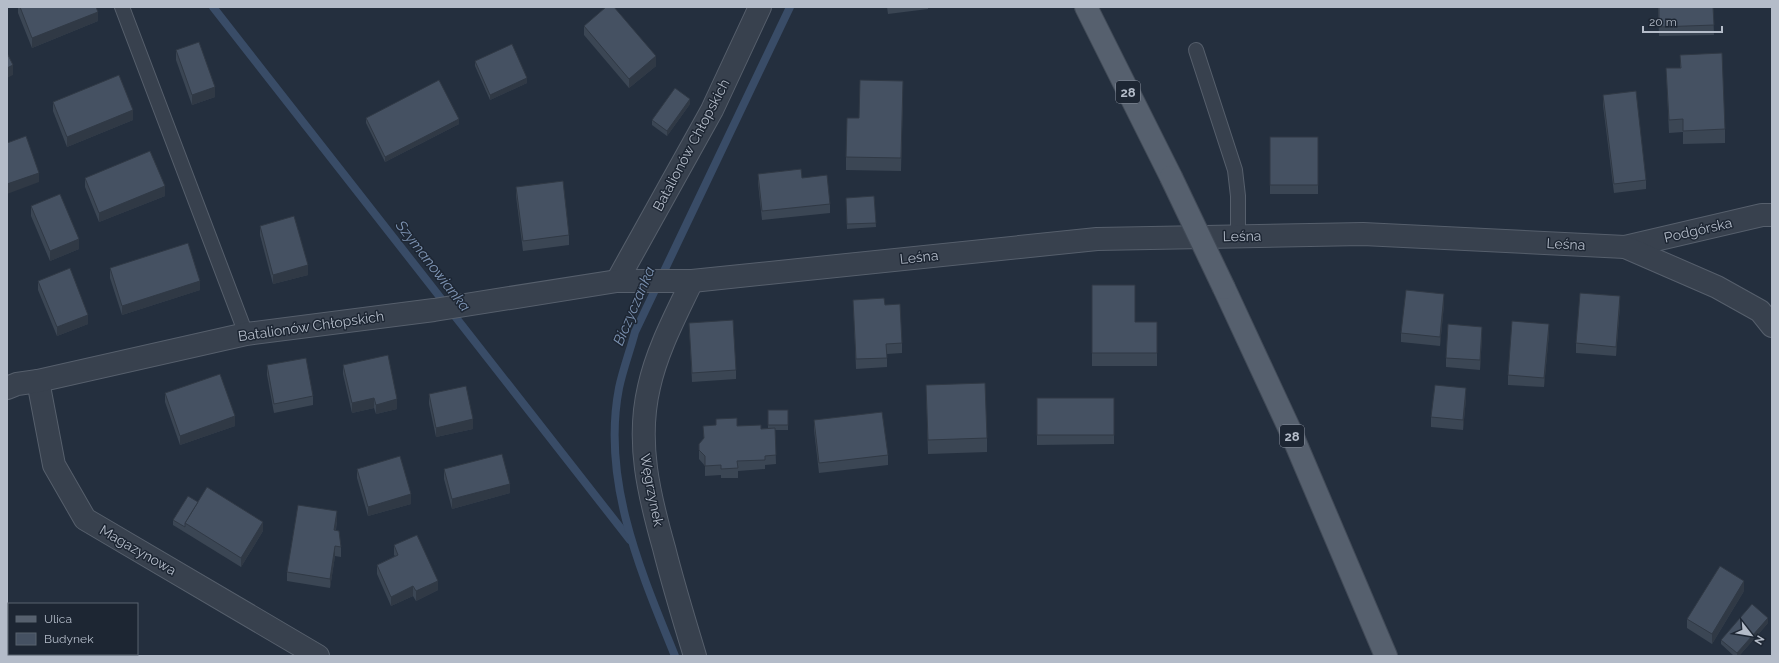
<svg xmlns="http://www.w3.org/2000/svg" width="1779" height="663" viewBox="0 0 1779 663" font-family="Raleway,sans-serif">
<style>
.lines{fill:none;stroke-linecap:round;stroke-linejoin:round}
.stream{stroke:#394c67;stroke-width:8}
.lane-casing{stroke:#565f6c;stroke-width:16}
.street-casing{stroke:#565f6c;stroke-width:24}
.primary-casing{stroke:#414a57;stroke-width:24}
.lane{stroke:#38414e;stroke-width:14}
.street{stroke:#38414e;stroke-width:22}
.primary{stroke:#56606e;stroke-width:22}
.primary-bridge-casing{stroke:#414a57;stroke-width:24;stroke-linecap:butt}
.primary-bridge{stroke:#56606e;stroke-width:22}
.wall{fill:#3b4654}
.shaded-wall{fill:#303945}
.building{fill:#455162;stroke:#303945}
.labels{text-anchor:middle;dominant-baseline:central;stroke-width:3;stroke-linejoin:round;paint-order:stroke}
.shield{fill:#1d2633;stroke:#878f9c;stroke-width:1}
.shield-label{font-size:13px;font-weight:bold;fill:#b4bcc9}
.street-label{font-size:14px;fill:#b4bcc9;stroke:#1d2633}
.water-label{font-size:15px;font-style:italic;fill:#7c92b1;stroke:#1d2633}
</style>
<rect width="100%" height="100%" fill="#242f3e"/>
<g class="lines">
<!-- stream -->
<g class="stream">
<path d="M213 7 630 540"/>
<path d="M675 656C641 572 601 481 619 388 623 369 630 351 635 332L790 7"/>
</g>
<!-- lane casing -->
<g class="lane-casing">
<g id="lane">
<path d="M122 7 246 334"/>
<path d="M1196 50 1235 170 1238 196V237"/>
</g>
</g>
<!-- street casing -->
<g class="street-casing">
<g id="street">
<path d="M1625 247 1762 215H1772"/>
<path d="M617 281 712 110 760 7"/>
<path d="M692 281C676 315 657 350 649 387 636 442 649 495 664 548 673 584 684 620 695 656"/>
<path d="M38 381 54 465 85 519 318 656"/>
<path d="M7 388 17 384 38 381 246 334 434 310 617 281H692L1097 239 1363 234 1625 247 1717 287 1760 311 1772 326"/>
</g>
</g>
<!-- primary casing -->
<g class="primary-casing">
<g id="primary">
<path d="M1086 7 1171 177"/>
<path d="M1224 288 1290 430 1386 656"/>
</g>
</g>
<!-- lane -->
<use href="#lane" class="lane"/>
<!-- street -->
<use href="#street" class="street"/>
<!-- primary -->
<use href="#primary" class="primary"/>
<!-- primary-bridge casing -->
<g class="primary-bridge-casing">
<path id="primary-bridge" d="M1171 177 1224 288"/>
</g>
<!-- primary-bridge -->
<use href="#primary-bridge" class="primary-bridge"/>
</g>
<!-- wall -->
<g class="wall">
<path d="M18 7H96L98 21 32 48 18 13Z"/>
<path d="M887 7H928V9L888 14Z"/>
<path d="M1658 7H1713L1714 35 1659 36Z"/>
<path d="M584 26 656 66 629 88 584 35Z"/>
<path d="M176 50 215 97 192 105 176 60Z"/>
<path d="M1680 55 1725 129V143L1683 144V132L1669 133 1666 68H1680Z"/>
<path d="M475 61 527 83 490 100 475 66Z"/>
<path d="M903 94 901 171 846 170V157L859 118Z"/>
<path d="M1603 95 1646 180V189L1614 193 1603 105Z"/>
<path d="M53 102 133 120 67 147 53 111Z"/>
<path d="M690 104 667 136 652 125V120Z"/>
<path d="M366 118 459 124 385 162 366 123Z"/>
<rect x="1270" y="137" width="48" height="57"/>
<path d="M758 174 830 204V213L762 220 758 183Z"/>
<path d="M85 178 165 196 99 222 85 187Z"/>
<path d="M516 187 569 235V245L523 251 516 196Z"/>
<path d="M874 196 876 227 847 229 846 198Z"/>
<path d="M31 206 79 249 50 261 31 216Z"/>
<path d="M260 226 308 275 273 284 260 235Z"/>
<path d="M110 268 200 290 122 315 110 278Z"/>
<path d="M38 281 88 324 57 336 38 290Z"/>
<path d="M1092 285 1135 322H1157V366H1092Z"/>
<path d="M853 300 885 305 902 343V353L887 354V367L856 369Z"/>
<path d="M1444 304 1440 346 1401 342V333Z"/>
<path d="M1620 305 1616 356 1576 353V343Z"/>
<path d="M689 323 736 370V379L692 382Z"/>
<path d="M1549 333 1544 387 1508 385V375Z"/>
<path d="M1482 336 1480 370 1446 367V358Z"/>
<path d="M267 365 313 396V405L274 413 267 375Z"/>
<path d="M343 365 397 409 376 414 374 408 352 413 343 374Z"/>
<path d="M926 385 987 438V452L928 454Z"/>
<path d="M165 393 235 426 180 445 165 402Z"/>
<path d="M429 394 473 429 436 437 429 404Z"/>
<path d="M1037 398H1114V444L1037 445Z"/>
<path d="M1466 398 1463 430 1431 427V417Z"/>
<path d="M768 410H788V430H775L776 464 765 465V469L738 471V478H721V475L705 476V466L699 459V444L704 439 703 426 716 425V419L737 426 761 429 768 428Z"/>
<path d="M814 420 888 455V465L819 473 814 430Z"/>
<path d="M357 469 411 504 368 516 357 478Z"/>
<path d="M444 469 510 493 452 509 444 479Z"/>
<path d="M198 502 263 531 241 567 173 525V520Z"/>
<path d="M337 521 336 530 341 547V557L335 556 330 588 287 581V572Z"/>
<path d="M394 545 438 590 416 601 413 596 391 606 377 574V565L395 556 394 555Z"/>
<path d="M1744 591 1712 644 1687 628V619Z"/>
<path d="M1768 623 1739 656H1734L1721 644V640Z"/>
</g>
<!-- shaded-wall -->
<g class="shaded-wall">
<path d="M98 12V21L32 48V38Z"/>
<path d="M656 56V66L629 88V79Z"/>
<path d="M13 65V75L7 78V68Z"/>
<path d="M527 78V83L490 100V95Z"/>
<path d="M215 87V97L192 105V95Z"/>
<path d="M690 99V104L667 136V131Z"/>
<path d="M133 110V120L67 147V137Z"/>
<path d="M459 119V124L385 162V157Z"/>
<path d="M39 173V182L7 194V184Z"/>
<path d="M165 186V196L99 222V213Z"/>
<path d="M79 239V249L50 261V251Z"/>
<path d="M308 265V275L273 284V275Z"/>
<path d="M200 281V290L122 315V306Z"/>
<path d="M1444 294V304L1440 346V337Z"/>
<path d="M1620 296V305L1616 356V347Z"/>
<path d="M88 315V324L57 336V327Z"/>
<path d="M1549 324V333L1544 387V378Z"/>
<path d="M1482 327V336L1480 370V360Z"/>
<path d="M1466 388V398L1463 430V420Z"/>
<path d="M374 398V408L352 413V403Z"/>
<path d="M397 399V409L376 414V405Z"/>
<path d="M235 416V426L180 445V436Z"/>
<path d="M473 419V429L436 437V428Z"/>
<path d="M510 484V493L452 509V499Z"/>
<path d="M411 494V504L368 516V507Z"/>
<path d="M337 511V521L334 539V530Z"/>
<path d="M263 522V531L241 567V558Z"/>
<path d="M335 546V556L330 588V579Z"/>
<path d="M438 581V590L416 601V591Z"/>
<path d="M1744 581V591L1712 644V634Z"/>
<path d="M413 586V596L391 606V597Z"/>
<path d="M1768 618V623L1739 656H1737V653Z"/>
</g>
<!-- building -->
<g class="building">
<path d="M20 7H96L98 12 32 38Z"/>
<path d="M606 7H614L656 56 629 79 584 26Z"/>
<path d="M1659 7H1713L1714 25 1659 27Z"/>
<path d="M199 42 215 87 192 95 176 50Z"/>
<path d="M512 44 527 78 490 95 475 61Z"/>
<path d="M7 53 13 65 7 68Z"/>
<path d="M1722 53 1725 129 1683 131V119L1669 120 1666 68H1681L1680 55Z"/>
<path d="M119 75 133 110 67 137 53 102Z"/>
<path d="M439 80 459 119 385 157 366 118Z"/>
<path d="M860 80 903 81 901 158 846 157 847 118H859Z"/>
<path d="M675 88 690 99 667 131 652 120Z"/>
<path d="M1636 91 1646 180 1614 184 1603 95Z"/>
<path d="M26 136 39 173 7 184V143Z"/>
<rect x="1270" y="137" width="48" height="48"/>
<path d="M150 151 165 186 99 213 85 178Z"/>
<path d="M801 169 802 178 827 175 830 204 762 211 758 174Z"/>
<path d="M563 181 569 235 523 241 516 187Z"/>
<path d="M60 194 79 239 50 251 31 206Z"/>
<path d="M874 196 876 223 847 224 846 198Z"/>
<path d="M294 216 308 265 273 275 260 226Z"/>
<path d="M188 243 200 281 122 306 110 268Z"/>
<path d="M70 268 88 315 57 327 38 281Z"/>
<path d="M1092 285H1135V322H1157V353H1092Z"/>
<path d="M1406 290 1444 294 1440 337 1401 333Z"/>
<path d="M1580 293 1620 296 1616 347 1576 343Z"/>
<path d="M884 298 885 305 900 304 902 343 886 344 887 358 856 359 853 300Z"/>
<path d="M733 320 736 370 692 373 689 323Z"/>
<path d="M1512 321 1549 324 1544 378 1508 375Z"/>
<path d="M1448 324 1482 327 1480 360 1446 358Z"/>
<path d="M388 355 397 399 376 405 374 398 352 403 343 365Z"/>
<path d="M306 358 313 396 274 404 267 365Z"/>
<path d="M220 374 235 416 180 436 165 393Z"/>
<path d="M985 383 987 438 928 440 926 385Z"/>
<path d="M1435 385 1466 388 1463 420 1431 417Z"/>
<path d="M466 386 473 419 436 428 429 394Z"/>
<rect x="1037" y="398" width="77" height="37"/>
<rect x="768" y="410" width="20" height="15"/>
<path d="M882 412 888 455 819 463 814 420Z"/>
<path d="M737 418V426L761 425V429L775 428 776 455 765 456V460L737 461 738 468 721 469V465L705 466V456L699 450V444L704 438 703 426 716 425V419Z"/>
<path d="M502 454 510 484 452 499 444 469Z"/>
<path d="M400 456 411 494 368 507 357 469Z"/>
<path d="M207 487 263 522 241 558 185 523Z"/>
<path d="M188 496 198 502 185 523V527L173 520Z"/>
<path d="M298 505 337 511 334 530 339 531 341 547 335 546 330 579 287 572Z"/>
<path d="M417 535 438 581 416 591 413 586 391 597 377 565 398 555 394 545Z"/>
<path d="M1720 566 1744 581 1712 634 1687 619Z"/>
<path d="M1752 604 1768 618 1737 653 1721 640Z"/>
</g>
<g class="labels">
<!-- shield labels -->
<g class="shield">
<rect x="1116" y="81" width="24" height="22" rx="3"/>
<rect x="1280" y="425" width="24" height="22" rx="3"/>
</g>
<g class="shield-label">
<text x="1128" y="92">28</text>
<text x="1292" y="436">28</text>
</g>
<!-- street labels -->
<g class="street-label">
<text transform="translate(691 145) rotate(-62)">Batalionów Chłopskich</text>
<text transform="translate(1698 230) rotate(-13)">Podgórska</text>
<text transform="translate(1242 236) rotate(-1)">Leśna</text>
<text transform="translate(1566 244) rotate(3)">Leśna</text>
<text transform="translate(919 257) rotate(-6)">Leśna</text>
<text transform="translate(311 326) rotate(-8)">Batalionów Chłopskich</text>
<text transform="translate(652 490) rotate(79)">Węgrzynek</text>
<text transform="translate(138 550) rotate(30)">Magazynowa</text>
</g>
<!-- water labels -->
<g class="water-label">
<text transform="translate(433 266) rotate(52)">Szymanowianka</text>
<text transform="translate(634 306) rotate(-67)">Biczyczanka</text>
</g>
</g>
<!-- border -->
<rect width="1779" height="663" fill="none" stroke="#b4bcc9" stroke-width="16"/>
<!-- legend -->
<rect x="8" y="603" width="130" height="52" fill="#1d2633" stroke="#59626f"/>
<rect x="16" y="616" width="20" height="6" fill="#56606e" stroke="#59626f"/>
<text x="44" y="623" font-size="12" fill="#b4bcc9">Ulica</text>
<rect x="16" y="633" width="20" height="12" fill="#455162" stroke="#59626f"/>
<text x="44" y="643" font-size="12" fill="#b4bcc9">Budynek</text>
<!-- north arrow -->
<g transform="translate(1751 635) rotate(121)" stroke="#1d2633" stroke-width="3" paint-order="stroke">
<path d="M0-3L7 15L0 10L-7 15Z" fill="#b4bcc9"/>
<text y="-6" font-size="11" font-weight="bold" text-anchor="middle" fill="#b4bcc9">N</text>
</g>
<!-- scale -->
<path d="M1643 26v6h79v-6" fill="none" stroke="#b4bcc9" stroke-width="2"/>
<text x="1649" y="26" font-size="12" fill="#b4bcc9" stroke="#1d2633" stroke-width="3" paint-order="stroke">20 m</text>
</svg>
